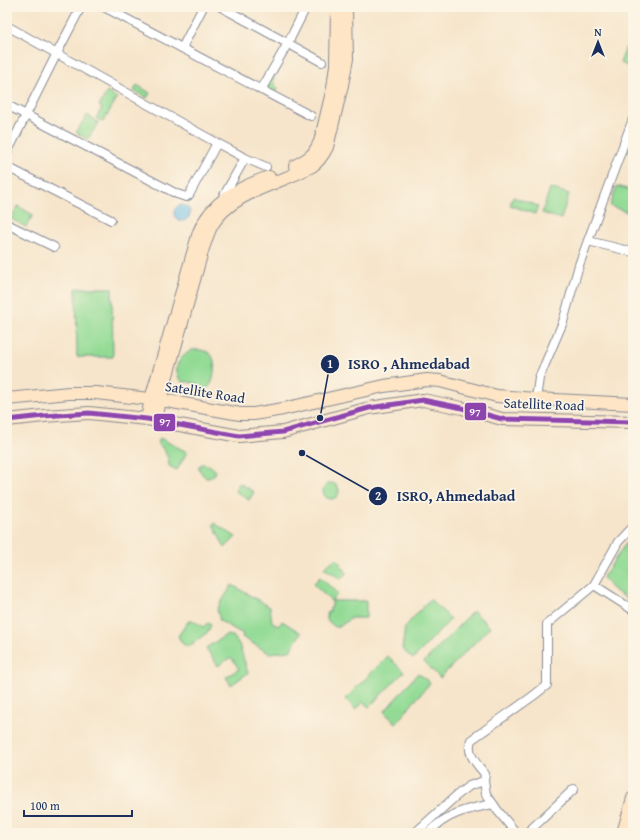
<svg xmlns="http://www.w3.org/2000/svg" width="640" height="840" viewBox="0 0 640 840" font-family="'Gentium Book Plus',serif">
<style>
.green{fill:#93db95;stroke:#57857a}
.water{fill:#6bbee7;stroke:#4376a2}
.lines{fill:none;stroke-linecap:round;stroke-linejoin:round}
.street-casing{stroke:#888a94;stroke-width:10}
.secondary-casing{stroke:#888a94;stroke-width:14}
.street{stroke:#fff;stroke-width:8}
.secondary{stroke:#fde5c5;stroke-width:12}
.bus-1-casing{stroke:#fcf5e5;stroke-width:8}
.bus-1{stroke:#8e44ad;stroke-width:5}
.labels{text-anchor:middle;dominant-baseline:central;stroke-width:3.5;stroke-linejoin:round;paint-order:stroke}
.street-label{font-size:14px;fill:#1b2f5e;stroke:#fcf5e5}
.leader{fill:none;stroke:#1b2f5e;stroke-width:1.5}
.callout-dot{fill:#1b2f5e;stroke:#fcf5e5;stroke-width:1.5}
.mark-label{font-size:12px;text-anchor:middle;font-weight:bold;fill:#fff}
.callout-label{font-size:15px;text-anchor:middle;font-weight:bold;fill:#1b2f5e;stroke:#fcf5e5;stroke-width:3.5;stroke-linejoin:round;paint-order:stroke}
.line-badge{stroke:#fcf5e5;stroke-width:1.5}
.badge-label{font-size:11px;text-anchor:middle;font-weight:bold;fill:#fff}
</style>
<rect width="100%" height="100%" fill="#fcf5e5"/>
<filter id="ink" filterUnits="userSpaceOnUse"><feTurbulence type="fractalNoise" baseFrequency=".025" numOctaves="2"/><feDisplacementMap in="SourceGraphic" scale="8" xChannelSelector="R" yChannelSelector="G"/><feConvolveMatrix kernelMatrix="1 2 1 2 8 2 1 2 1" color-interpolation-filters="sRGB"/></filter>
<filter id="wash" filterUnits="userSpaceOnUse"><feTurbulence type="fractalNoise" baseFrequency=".012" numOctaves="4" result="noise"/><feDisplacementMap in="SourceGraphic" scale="16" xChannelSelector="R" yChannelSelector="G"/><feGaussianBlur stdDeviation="0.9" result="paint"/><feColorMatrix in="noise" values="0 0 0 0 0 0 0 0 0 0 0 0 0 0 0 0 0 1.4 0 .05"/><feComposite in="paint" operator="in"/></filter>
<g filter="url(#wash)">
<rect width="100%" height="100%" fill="#f6e5cb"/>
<!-- green -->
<g class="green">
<path d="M626 47 633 49V68L620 63Z"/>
<path d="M272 76 274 78 273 80 274 81 273 83 278 88 274 94 264 87Z"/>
<path d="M137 85 150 93 147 98 134 91Z"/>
<path d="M107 92 117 98 103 122 96 118 102 108 99 106Z"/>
<path d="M87 115 99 123 87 140 76 132Z"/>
<path d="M632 130 633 150 628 153 625 152Z"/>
<path d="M617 186 633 191V195L627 212 610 206Z"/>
<path d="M550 188 569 194 561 219 542 213Z"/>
<path d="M513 197 538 206 535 214 510 205Z"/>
<path d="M18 206 33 215 26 227 11 219Z"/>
<path d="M76 288H112L113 357H77Z"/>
<path d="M192 350C210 349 216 355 214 372 212 384 211 390 197 390V384L185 381 184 384C182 381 179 379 178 376 173 364 183 355 192 350Z"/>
<path d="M160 438 187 452 177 470 169 466C169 456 164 450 158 443Z"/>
<path d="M202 464C208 464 211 466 215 470V474L209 478H206L203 475 199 469V466Z"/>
<path d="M239 483 254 492 249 500 235 491Z"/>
<circle cx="331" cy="491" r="8"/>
<path d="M214 523 236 537 225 548 213 524Z"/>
<path d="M633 535V603L611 588 603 577 626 543Z"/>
<path d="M336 558 347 573 341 579 324 568Z"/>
<path d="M320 577 338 594 331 601 313 584Z"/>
<path d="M232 585 270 607 272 622 279 626 282 621 301 633 290 651 269 653 242 637 243 634 220 621 217 609Z"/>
<path d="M430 599 451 619 413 659 402 649 405 627Z"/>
<path d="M332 601H366V618H351L339 627H335L327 620V612H330V608L332 607Z"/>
<path d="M473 611 490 627 440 678 424 662Z"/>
<path d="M190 619 203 627 208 623 211 625 208 632 188 647 182 643 178 636Z"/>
<path d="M226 635 233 636 239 644 248 673 231 685 226 677 239 669 231 657 218 666 206 648Z"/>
<path d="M388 656 404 672 369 707 363 702 356 710 345 699Z"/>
<path d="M418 673 430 683 396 723 384 712Z"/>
</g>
<!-- water -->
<circle class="water" cx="182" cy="213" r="8"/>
</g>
<g filter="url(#ink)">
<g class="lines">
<!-- street casing -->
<g class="street-casing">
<g id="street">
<path d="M104 7 311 116"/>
<path d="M221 7 322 62"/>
<path d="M7 26 217 143 245 158 266 167"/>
<path d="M182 48 203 7"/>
<path d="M261 90 288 43 306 7"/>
<path d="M7 105 177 194 186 197 189 195 217 143"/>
<path d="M7 153 57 53 81 7"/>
<path d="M7 167 111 220"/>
<path d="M222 199 245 158"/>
<path d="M7 224 54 247"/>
<path d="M588 241 633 252"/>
<path d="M536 399 539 378 563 322 579 265 633 119"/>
<path d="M633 526 618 542 594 585 633 610"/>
<path d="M484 781 486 794 498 811 516 833"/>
<path d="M632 828H633"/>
<path d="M415 833 456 796 469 786 484 781 485 774C477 764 466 754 471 740L533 696 547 685V624L594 585"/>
<path d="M428 833C447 813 467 809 493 804"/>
<path d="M527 833 574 789"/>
</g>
</g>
<!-- secondary casing -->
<g class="secondary-casing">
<g id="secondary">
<path d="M295 166 307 159 312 155 315 151 320 142 333 88 336 65 337 7"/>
<path d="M7 399 69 393H96L167 401 240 414H254L283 409 384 386 427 380 440 381 497 396 536 399 633 404"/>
<path d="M147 419 151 399 199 232C212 201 239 188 269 177"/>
<path d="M7 420 44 416 89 413 147 419 239 436 283 432 369 408 423 400 462 408 502 419 633 422"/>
<path d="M156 421 160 400 203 248C206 241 208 232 212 225 231 192 280 184 312 166 319 161 323 155 327 147L342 85 347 59 346 7"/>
<path d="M623 833 633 798"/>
</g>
</g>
<!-- street -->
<use href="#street" class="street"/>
<!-- secondary -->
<use href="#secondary" class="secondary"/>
<!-- bus-1 casing -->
<g class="bus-1-casing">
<path id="bus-1" d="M7 420 44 416 89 413 147 419 239 436 283 432 369 408 423 400 462 408 502 419 633 422"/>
</g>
<!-- bus-1 -->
<use href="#bus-1" class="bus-1"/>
</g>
</g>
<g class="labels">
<!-- street labels -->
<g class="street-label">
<text transform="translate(205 392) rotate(9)">Satellite Road</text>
<text transform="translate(544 404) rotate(2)">Satellite Road</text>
</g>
</g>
<!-- callouts -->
<path class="leader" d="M320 418L330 364M302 453L378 496"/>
<g class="callout-dot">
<circle cx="320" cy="418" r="4"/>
<circle cx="302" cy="453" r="4"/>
<circle cx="330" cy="364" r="10"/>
<circle cx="378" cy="496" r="10"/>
</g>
<g class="mark-label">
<text x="330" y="368">1</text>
<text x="378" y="500">2</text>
</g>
<g class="callout-label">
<text x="409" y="369">ISRO , Ahmedabad</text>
<text x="456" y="501">ISRO, Ahmedabad</text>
</g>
<g class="line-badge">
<rect x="464" y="402" width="23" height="19" rx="4" fill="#8e44ad"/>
<rect x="153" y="413" width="23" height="19" rx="4" fill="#8e44ad"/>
</g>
<g class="badge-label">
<text x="475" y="416">97</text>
<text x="165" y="426">97</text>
</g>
<!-- margin -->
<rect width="640" height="840" fill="none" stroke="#fcf5e5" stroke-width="24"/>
<!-- north arrow -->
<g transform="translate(598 42)" stroke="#fcf5e5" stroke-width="3" paint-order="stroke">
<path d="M0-3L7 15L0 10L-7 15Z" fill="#1b2f5e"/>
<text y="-6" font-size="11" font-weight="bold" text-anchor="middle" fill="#1b2f5e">N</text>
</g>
<!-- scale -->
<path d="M24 810v6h108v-6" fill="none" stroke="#1b2f5e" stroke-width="2"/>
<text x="30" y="810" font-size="12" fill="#1b2f5e" stroke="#fcf5e5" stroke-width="3" paint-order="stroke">100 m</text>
</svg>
